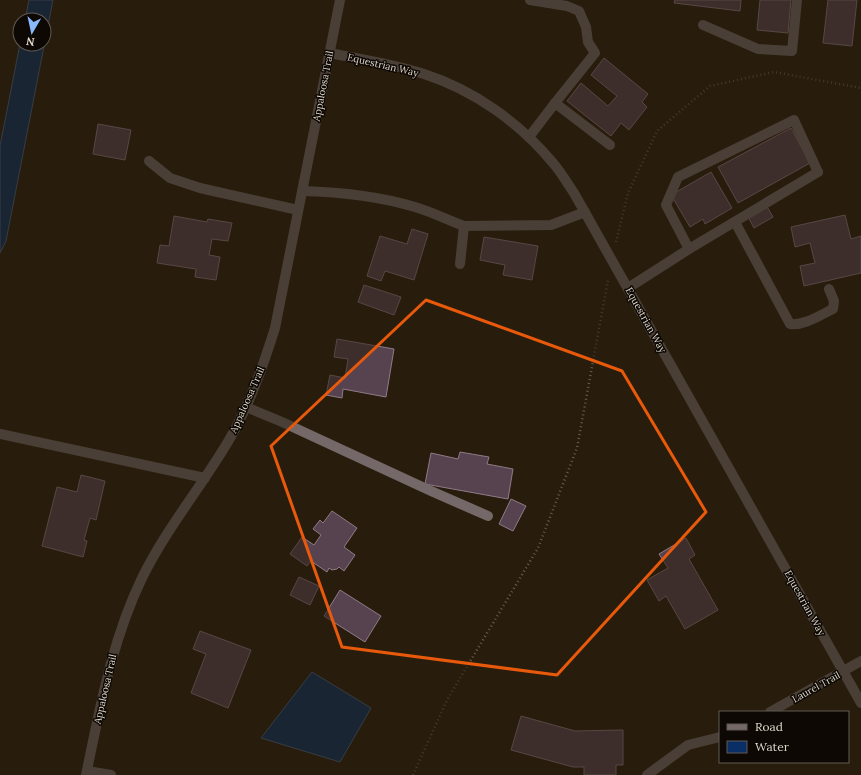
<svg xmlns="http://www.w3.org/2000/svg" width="861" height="775" viewBox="0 0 861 775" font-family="Lora,serif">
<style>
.water{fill:#0a2f65;stroke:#4a6284}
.building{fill:#574350;stroke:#907a88}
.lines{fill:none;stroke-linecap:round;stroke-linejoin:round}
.path{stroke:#685e4f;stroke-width:2.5;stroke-dasharray:1 3;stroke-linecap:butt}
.minor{stroke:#746868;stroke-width:10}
.marked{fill:none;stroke:#e8590c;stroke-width:3;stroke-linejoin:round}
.labels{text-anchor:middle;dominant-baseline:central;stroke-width:3;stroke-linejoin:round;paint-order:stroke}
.street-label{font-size:10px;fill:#dfd8cd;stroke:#0d0803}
</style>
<rect width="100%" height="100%" fill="#281d0c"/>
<!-- water -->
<g class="water">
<path d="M29 0H53L6 241 0 253V146L20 44H44V20H25Z"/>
<path d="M312 672 371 708 340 762 261 738Z"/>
</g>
<!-- building -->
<g class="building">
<path d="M675 0H741L740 11 674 3Z"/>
<path d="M760 0H791L788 33 757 30Z"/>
<path d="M828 0H857L852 46 823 43Z"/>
<path d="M604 58 648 94 642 102 647 107 629 130 621 123 611 136 567 101 581 83 608 106 617 96 591 75Z"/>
<path d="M98 124 131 130 125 160 93 154Z"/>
<path d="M791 128 810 163 738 203 718 167Z"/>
<path d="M711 172 732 208 705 224 703 219 690 227 671 195Z"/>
<path d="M766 205 773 217 754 228 747 215Z"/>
<path d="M845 215 851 239 861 236V273L804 286 800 266 815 263 810 243 795 247 791 227Z"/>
<path d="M174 216 207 222 208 219 232 223 228 241 212 239 209 255 220 257 216 280 195 277 196 269 157 263 160 245 169 246Z"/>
<path d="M412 229 428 234 414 280 385 271 381 281 367 276 380 236 407 244Z"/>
<path d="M484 237 538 246 532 280 503 275 505 265 480 260Z"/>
<path d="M364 285 401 297 394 315 358 302Z"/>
<path d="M337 339 394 349 386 397 343 389 342 398 326 395 330 375 345 378 348 359 334 357Z"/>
<path d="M460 452 489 457 487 464 513 469 508 499 425 484 431 453 458 459Z"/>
<path d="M81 475 105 481 96 520 90 518 84 540 87 541 83 557 42 546 57 487 77 492Z"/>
<path d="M511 499 526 506 513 531 499 524Z"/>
<path d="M332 511 357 528 344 547 355 555 344 571 339 567 337 569 332 570 329 568 327 572 311 561 307 566 290 554 302 537 314 545 321 535 313 529 320 520 323 523Z"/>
<path d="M686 538 695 555 689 559 718 610 685 629 666 596 659 601 647 580 668 568 659 554Z"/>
<path d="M299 577 319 586 310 605 290 595Z"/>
<path d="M340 590 381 616 365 642 324 616Z"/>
<path d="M200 631 251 650 228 708 191 693 206 654 193 649Z"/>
<path d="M521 716 575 731 623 730V765H616V775H584V767H573L511 750Z"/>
</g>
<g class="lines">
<!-- path -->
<g class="path">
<path d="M616 242 628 193 657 131 710 86 774 72 861 88"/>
<path d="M413 775 447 700 538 548 577 448 608 280"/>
</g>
<!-- minor -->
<g class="minor">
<path d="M530 0 567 6 579 11 586 27 588 42 595 53 555 103"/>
<path d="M703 25 758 49 792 51 797 0"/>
<path d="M329 53C361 59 394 64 424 74 474 90 520 123 553 163 561 172 567 183 574 193L861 703"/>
<path d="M529 137 555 103 610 145"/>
<path d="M149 161 170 178 200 188 298 210"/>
<path d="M302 191C340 192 378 196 415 207 432 212 448 220 464 226"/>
<path d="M735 222 790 324C804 326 820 315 833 309L834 301 829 289"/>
<path d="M460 264 464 226 551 225 585 212"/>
<path d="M628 288 689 249 666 205 678 177 794 120 818 172 689 249"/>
<path d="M246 407 282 422 431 491 488 516"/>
<path d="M0 434 205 478"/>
<path d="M770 712 861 661"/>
<path d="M87 771 111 775"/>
<path d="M86 775C100 708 112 640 142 578 166 529 202 486 229 440 250 404 263 366 275 328L340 0"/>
<path d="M647 775 688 745 720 737"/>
</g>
</g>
<!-- marked area -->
<path d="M0 0H861V775H0ZM426 300 622 371 706 512 557 675 342 647 271 446Z" fill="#281d0c" fill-opacity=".55" fill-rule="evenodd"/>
<path class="marked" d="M426 300 622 371 706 512 557 675 342 647 271 446Z"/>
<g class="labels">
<!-- street labels -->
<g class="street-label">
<text transform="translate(383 65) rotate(13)">Equestrian Way</text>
<text transform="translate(323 86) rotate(-79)">Appaloosa Trail</text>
<text transform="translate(646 320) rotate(61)">Equestrian Way</text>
<text transform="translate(247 400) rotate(-66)">Appaloosa Trail</text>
<text transform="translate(805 603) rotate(61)">Equestrian Way</text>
<text transform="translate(816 687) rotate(-29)">Laurel Trail</text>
<text transform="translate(105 689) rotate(-77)">Appaloosa Trail</text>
</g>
</g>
<!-- legend -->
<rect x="719" y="711" width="130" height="52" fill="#0d0803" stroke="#615b54"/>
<rect x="727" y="724" width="20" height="6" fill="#746868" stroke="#615b54"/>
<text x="755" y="731" font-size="12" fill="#dfd8cd">Road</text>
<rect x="727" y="741" width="20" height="12" fill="#0a2f65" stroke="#615b54"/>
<text x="755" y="751" font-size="12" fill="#dfd8cd">Water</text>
<!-- north arrow -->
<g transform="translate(32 32) rotate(189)"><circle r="19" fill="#0d0803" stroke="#615b54"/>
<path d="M0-3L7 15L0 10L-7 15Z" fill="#89bafc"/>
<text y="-6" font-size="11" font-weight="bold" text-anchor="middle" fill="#dfd8cd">N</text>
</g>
</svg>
